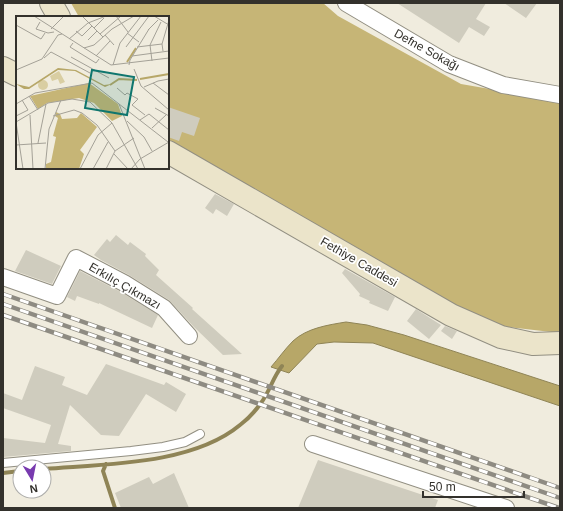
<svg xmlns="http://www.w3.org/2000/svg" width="563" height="511" font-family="Arial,sans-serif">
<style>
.forest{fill:#c6b576}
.water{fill:#b7a768;stroke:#8f8456}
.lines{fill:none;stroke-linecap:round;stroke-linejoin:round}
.stream{stroke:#8f8456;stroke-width:4}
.building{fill:#cfccbe}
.lane-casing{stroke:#928f82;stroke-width:10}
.street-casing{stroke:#928f82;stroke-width:18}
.secondary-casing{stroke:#928f82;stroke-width:24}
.lane{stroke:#fff;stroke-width:8}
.street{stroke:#fff;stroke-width:16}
.secondary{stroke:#ebe4ca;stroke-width:22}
.rail-casing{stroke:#8e8b82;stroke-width:4.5}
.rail{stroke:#fff;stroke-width:3;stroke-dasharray:9;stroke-linecap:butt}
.labels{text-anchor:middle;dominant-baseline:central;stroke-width:3.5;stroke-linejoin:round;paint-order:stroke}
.street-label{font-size:12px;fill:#33312c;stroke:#fff}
.inset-river{fill:none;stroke:#b7a768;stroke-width:2}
.inset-road{fill:none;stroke:#a4a197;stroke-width:1}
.view{fill:#0f766e;fill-opacity:0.15;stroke:#0f766e;stroke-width:2}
.inset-edge{fill:none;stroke:#33312c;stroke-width:2}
</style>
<rect width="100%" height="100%" fill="#f0ecde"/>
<path class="forest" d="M 71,3 L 323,3 L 338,16 L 461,84 L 560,101 L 560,333 L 499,326 L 462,312 L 168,142 L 168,17 L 79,17 Z"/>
<path class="water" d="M 346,322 L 367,325 L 404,335 L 560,386 L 560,406 L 373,343 L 334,342 L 317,344 L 289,373 L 271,367 C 278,359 285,349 293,341 C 307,328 328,325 346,322 Z"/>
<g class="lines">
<path class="stream" d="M 106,464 L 103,471 L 115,508
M 44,469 C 104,464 192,465 240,425 C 248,419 256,410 261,403 C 270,391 273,377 282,366
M 3,473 L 20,471"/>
</g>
<path class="building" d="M 397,3 L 486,3 L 476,19 L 490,27 L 484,36 L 469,27 L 459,43 Z
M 504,3 L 537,3 L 526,18 Z
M 168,107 L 200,118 L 194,136 L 182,132 L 179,141 L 168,137 Z
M 215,194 L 234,204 L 227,216 L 216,209 L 213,214 L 205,208 Z
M 116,235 L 128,245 L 130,242 L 146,254 L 145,256 L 159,270 L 156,275 L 193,308 L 192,309 L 242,354 L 223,355 L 194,327 L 169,300 L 129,275 L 101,260 L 94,255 L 107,239 L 110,242 Z
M 26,250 L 61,266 L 52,284 L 15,271 Z
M 345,269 L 395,297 L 388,311 L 369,303 L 370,301 L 359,296 L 360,294 L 342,273 Z
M 80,271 L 119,291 L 158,315 L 152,328 L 99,303 L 99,304 L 77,296 L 75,301 L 67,297 Z
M 416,309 L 441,325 L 429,339 L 407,321 Z
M 445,326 L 457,331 L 452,339 L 441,331 Z
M 106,364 L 164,385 L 166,382 L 186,394 L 176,412 L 146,394 L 119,436 L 101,435 L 70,405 L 58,444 L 71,446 L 71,451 L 3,457 L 3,438 L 45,443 L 51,425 L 3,408 L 3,393 L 22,400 L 35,366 L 65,377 L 62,385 L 87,395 Z
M 318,460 L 438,500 L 435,508 L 298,508 Z
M 174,473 L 189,508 L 121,508 L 115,493 L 149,477 L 153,484 Z"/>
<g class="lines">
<g class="lane-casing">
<path id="lane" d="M 3,463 L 131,451 L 163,447 L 185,442 L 200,434"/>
</g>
<g class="street-casing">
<path id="street" d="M 346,3 L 449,64 L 503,85 L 560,95
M 3,277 L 57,296 L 76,258 L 124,283 L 164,308 L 189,336
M 313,444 L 506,508"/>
</g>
<g class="secondary-casing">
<path id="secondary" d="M 51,3 L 59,17
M 3,68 L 17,75
M 168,152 L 451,315 L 501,337 L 533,344 L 560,343"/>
</g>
<use href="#lane" class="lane"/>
<use href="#street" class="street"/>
<use href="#secondary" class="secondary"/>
<g class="rail-casing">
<path id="rail" d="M 3,294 L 560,488
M 3,304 L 560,498
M 3,315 L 559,508"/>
</g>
<use href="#rail" class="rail"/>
</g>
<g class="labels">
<g class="street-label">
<text transform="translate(427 50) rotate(29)">Defne Sokağı</text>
<text transform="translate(359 262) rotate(30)">Fethiye Caddesi</text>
<text transform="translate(125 286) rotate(30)">Erkılıç Çıkmazı</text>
</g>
</g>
<g transform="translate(16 16)">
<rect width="153" height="153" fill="#f0ecde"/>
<path d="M 43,55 L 49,66 L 44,68 L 42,63 L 36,65 L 34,60 ZM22 69a5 5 0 1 1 10 0a5 5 0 1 1-10 0Z" fill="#d9cea2"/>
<path d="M 73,67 L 102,88 L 106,100 L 96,105 L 78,87 L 63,82 L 31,87 L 22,93 L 14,80 ZM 40,96 L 44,98 L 46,103 L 61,102 L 65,97 L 81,111 L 64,134 L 68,138 L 63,153 L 30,153 L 30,148 L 35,146 L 40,121 L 37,120 L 42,102 L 39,100 Z" fill="#c6b576"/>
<path d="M 42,52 L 60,54 L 88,69 L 96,68 L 89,71 L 59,55 L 42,54 L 13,73 L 8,73 L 0,68 L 13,71 Z" fill="#b7a768"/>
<path class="inset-river" d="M 111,46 L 120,32M 124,63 L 153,58M 94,69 L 103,63 L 121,64"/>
<path class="inset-road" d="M 18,0 L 95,49 L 153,42M 66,0 L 87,21M 100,0 L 112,16M 138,0 L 153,9M 24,6 L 20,13 L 32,17 L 38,16M 0,9 L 25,23 L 29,17M 78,12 L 88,2M 35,13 L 48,0M 132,14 L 142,4M 60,15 L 66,20 L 76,10M 111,17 L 123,26M 84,18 L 105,0M 89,19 L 98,29M 53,23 L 72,7 L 90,0M 72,24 L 81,15M 57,27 L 54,31 L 80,47 L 83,43M 110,31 L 133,0M 121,31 L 146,28M 68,32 L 78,29 L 96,13 L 118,0M 147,35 L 146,28 L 153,4M 80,40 L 94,25M 116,40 L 153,35M 55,41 L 93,62M 28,42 L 35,36 L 74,57M 136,45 L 134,29 L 145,6M 97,49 L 104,27 L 125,0M 113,49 L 114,44 L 133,13M 118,53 L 125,70 L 153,94M 0,54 L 26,43 L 42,19 L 46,18M 137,67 L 153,79M 128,71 L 142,65 L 153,63M 101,72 L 109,79 L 111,77 L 122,83 L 116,89 L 129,99M 13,80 L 22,94M 0,88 L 19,77 L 76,67 L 152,126M 103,88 L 129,153M 139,92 L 153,100M 14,99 L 17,153M 0,100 L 12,94 L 6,84M 37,100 L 58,94 L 66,97 L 81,109 L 99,135M 124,104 L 133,98 L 153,114M 111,105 L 128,121 L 136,135M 0,106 L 32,87 L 56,83 L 74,86 L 96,107 L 122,153M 0,106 L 7,153M 136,112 L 150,99M 22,127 L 30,88M 0,129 L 30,127M 98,138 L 112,153M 29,153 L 33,113 L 45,84M 64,153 L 82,119 L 96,107M 77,153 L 92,126M 90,153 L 99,135 L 118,122M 115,153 L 124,143 L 153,126"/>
<path class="view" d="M 76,54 L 118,61 L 111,99 L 69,92 Z"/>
<rect width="153" height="153" class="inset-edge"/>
</g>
<rect width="563" height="511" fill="none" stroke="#33312c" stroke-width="8"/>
<g transform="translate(32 479) rotate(170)"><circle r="19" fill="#ffffff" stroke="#adadab"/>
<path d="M0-3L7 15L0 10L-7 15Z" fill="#783aaf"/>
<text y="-6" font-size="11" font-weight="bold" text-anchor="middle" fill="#33312c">N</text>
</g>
<path d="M423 491v6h101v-6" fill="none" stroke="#33312c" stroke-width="2"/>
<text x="429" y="491" font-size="12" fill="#33312c" stroke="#ffffff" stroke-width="3" paint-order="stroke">50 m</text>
</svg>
